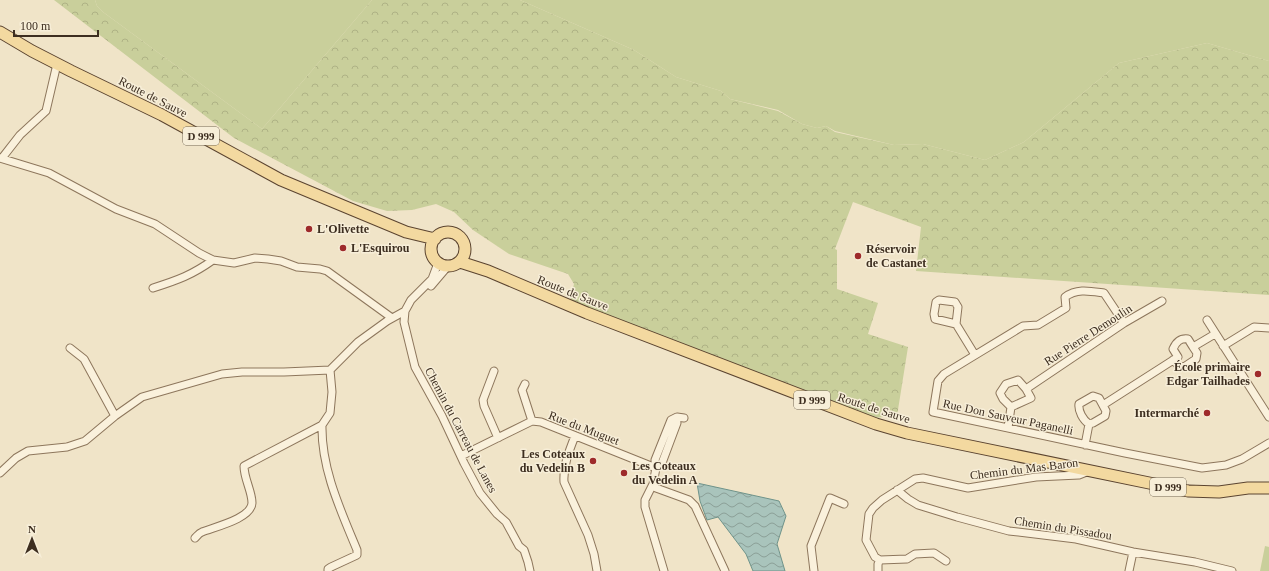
<svg xmlns="http://www.w3.org/2000/svg" width="1269" height="571" font-family="'Times New Roman',serif">
<style>
.grass{fill:#c9cf9b}
.forest{fill:url(#forest-crowns)}
.water{fill:url(#water-waves);stroke:#6f938a}
.lines{fill:none;stroke-linecap:round;stroke-linejoin:round}
.street-casing{stroke:#8d765c;stroke-width:9}
.primary-casing{stroke:#5b4430;stroke-width:13}
.street{stroke:#faf1dc;stroke-width:7}
.primary{stroke:#f3d9a0;stroke-width:11}
.poi-dot{fill:#9e2a2b;stroke:#f7eed8;stroke-width:1.5}
.labels{text-anchor:middle;dominant-baseline:central;stroke-width:3;stroke-linejoin:round;paint-order:stroke}
.shield{fill:#f7eed8;stroke:#756857;stroke-width:1}
.shield-label{font-size:11px;font-weight:bold;fill:#3d2e20}
.street-label{font-size:12px;fill:#3d2e20;stroke:#f7eed8}
.poi-label{font-size:12px;font-weight:bold;fill:#3d2e20;stroke:#f7eed8;text-anchor:start}
</style>
<defs>
<pattern id="forest-crowns" width="20" height="18" patternUnits="userSpaceOnUse"><rect width="20" height="18" fill="#c9cf9b"/><path d="M2 6a3 3 0 1 1 6 0M12 15a3 3 0 1 1 6 0" fill="none" stroke="#aeb285"/></pattern>
<pattern id="water-waves" width="16" height="10" patternUnits="userSpaceOnUse"><rect width="16" height="10" fill="#a9c4bc"/><path d="M0 5q4-4 8 0t8 0" fill="none" stroke="#8ba098"/></pattern>
</defs>
<rect width="100%" height="100%" fill="#f0e4c8"/>
<path class="grass" d="M 95,0 L 372,0 L 262,129 L 103,12 L 97,6 Z
M 520,0 L 1269,0 L 1269,61 L 1207,43 L 1119,63 L 1024,142 L 985,160 L 923,144 L 894,145 L 835,131 L 826,126 L 817,128 L 802,124 L 778,110 L 730,99 L 721,91 L 676,77 L 634,50 Z
M 1265,546 L 1269,547 L 1269,571 L 1260,571 Z"/>
<path class="forest" d="M 54,0 L 95,0 L 97,6 L 103,12 L 262,129 L 372,0 L 520,0 L 634,50 L 676,77 L 721,91 L 730,99 L 778,111 L 802,124 L 817,128 L 826,126 L 835,132 L 894,145 L 923,144 L 985,160 L 1024,142 L 1119,63 L 1207,43 L 1269,61 L 1269,295 L 916,271 L 921,227 L 853,202 L 835,249 L 837,250 L 837,289 L 878,303 L 868,334 L 908,347 L 897,416 L 871,418 L 570,301 L 574,284 L 568,274 L 509,254 L 473,230 L 454,212 L 436,204 L 412,210 L 387,211 L 353,201 L 234,138 Z"/>
<path class="water" d="M 697,483 L 779,501 L 786,516 L 777,544 L 785,571 L 753,571 L 746,554 L 718,517 L 707,520 L 700,501 Z"/>
<g class="lines">
<g class="street-casing">
<path id="street" d="M 0,158 L 49,173 L 116,209 L 155,224 L 199,253 L 213,260 L 234,263 L 255,258 L 268,259 L 281,261 L 297,267 L 320,269 L 327,271 L 392,318
M 2,158 L 20,135 L 46,111 L 57,64
M 431,286 L 448,266
M 153,288 C 178,280 192,275 213,260
M 405,311 L 404,322 L 415,367 L 442,416 L 464,463 L 480,493 L 497,514 L 506,522 L 519,546 L 524,550 L 528,562 L 530,571
M 1207,320 L 1269,417
M 1124,323 L 1104,293 C 1090,291 1077,288 1065,297 L 1066,308 L 1038,325 L 1023,326 L 944,374 L 938,381 L 933,412 L 1125,453 L 1202,468 L 1226,465 L 1242,459 L 1269,443
M 956,324 L 935,319 L 934,314 L 936,302 L 939,300 L 955,302 L 958,307 L 956,324 L 975,355
M 1223,346 L 1254,327 L 1269,328
M 70,348 L 84,359 L 115,416
M 1173,360 L 1179,366 L 1184,367 L 1196,359 L 1197,353 L 1193,347
M 494,371 L 483,400 L 484,406 L 498,438
M 525,384 L 522,390 L 532,421
M 1093,396 L 1099,398 L 1106,411 L 1105,416 L 1093,423 L 1089,424 C 1083,420 1078,411 1079,404 Z
M 1103,405 L 1178,357 L 1173,349 C 1176,342 1180,338 1188,339 L 1193,347 L 1215,334
M 1011,407 L 1031,398 L 1026,389 L 1124,323 L 1162,301
M 684,418 L 677,417 L 671,420 L 655,460 L 656,468 L 653,484 L 656,488 L 689,500 L 695,506 L 725,571
M 322,425 C 321,469 341,511 357,550 L 357,555 L 331,567 L 328,569 L 328,571
M 1008,428 L 1011,407 L 1003,399 L 1000,393 L 1006,384 L 1018,380 L 1026,389
M 575,436 C 569,451 563,466 564,482 L 588,535 L 594,554 L 597,571
M 1085,445 L 1089,424
M 461,456 L 532,421 L 541,422 L 656,468
M 656,468 L 662,463 L 677,423 L 676,419
M 0,473 L 16,458 L 28,451 L 67,447 L 85,441 L 115,416 L 142,397 L 222,374 L 242,372 L 284,372 L 330,370 L 358,342 L 387,321 L 405,311 L 411,300 L 432,279 L 438,263
M 653,484 L 645,500 L 645,507 L 664,571
M 897,490 L 908,499 L 918,505 L 957,517 L 1009,531 L 1076,539 L 1133,552 L 1195,562 L 1232,571
M 195,538 C 197,536 199,533 202,532 C 214,527 251,519 252,503 C 252,491 244,479 244,466 L 322,425 L 330,413 L 332,392 L 330,370
M 880,560 L 907,559 L 915,554 L 934,553 L 946,561
M 814,571 L 811,546 L 830,498 L 844,504
M 878,571 L 878,564 L 880,560 L 875,557 L 866,540 L 869,514 L 873,508 L 882,500 L 915,479 L 923,478 L 968,488 L 1036,477 L 1079,475 L 1089,471
M 1129,571 L 1133,552"/>
</g>
<g class="primary-casing">
<path id="primary" d="M 0,32 L 32,51 L 71,71 L 162,115 L 281,180 L 406,232 L 435,239
M431 249a17 17 0 1 1 34 0a17 17 0 1 1-34 0Z
M 460,262 L 488,271 L 587,313 L 876,424 L 907,433 L 1188,491 L 1219,492 L 1248,488 L 1269,488"/>
</g>
<use href="#street" class="street"/>
<use href="#primary" class="primary"/>
</g>
<g class="poi-dot">
<circle cx="309" cy="229" r="4"/>
<circle cx="343" cy="248" r="4"/>
<circle cx="858" cy="256" r="4"/>
<circle cx="1258" cy="374" r="4"/>
<circle cx="1207" cy="413" r="4"/>
<circle cx="593" cy="461" r="4"/>
<circle cx="624" cy="473" r="4"/>
</g>
<g class="labels">
<g class="shield">
<rect x="183" y="127" width="36" height="18" rx="3"/>
<rect x="794" y="391" width="36" height="18" rx="3"/>
<rect x="1150" y="478" width="36" height="18" rx="3"/>
</g>
<g class="shield-label">
<text x="201" y="136">D 999</text>
<text x="812" y="400">D 999</text>
<text x="1168" y="487">D 999</text>
</g>
<g class="street-label">
<text transform="translate(153 97) rotate(27)">Route de Sauve</text>
<text transform="translate(573 293) rotate(22)">Route de Sauve</text>
<text transform="translate(1088 335) rotate(-33)">Rue Pierre Demoulin</text>
<text transform="translate(874 408) rotate(18)">Route de Sauve</text>
<text transform="translate(1008 417) rotate(12)">Rue Don Sauveur Paganelli</text>
<text transform="translate(584 428) rotate(21)">Rue du Muguet</text>
<text transform="translate(461 430) rotate(62)">Chemin du Carreau de Lanes</text>
<text transform="translate(1024 469) rotate(-7)">Chemin du Mas Baron</text>
<text transform="translate(1063 528) rotate(9)">Chemin du Pissadou</text>
</g>
<g class="poi-label">
<text x="317" y="229">L'Olivette</text>
<text x="351" y="248">L'Esquirou</text>
<text x="866" y="249">Réservoir<tspan x="866" dy="14">de Castanet</tspan></text>
<text x="1250" y="367" text-anchor="end">École primaire<tspan x="1250" dy="14">Edgar Tailhades</tspan></text>
<text x="1199" y="413" text-anchor="end">Intermarché</text>
<text x="585" y="454" text-anchor="end">Les Coteaux<tspan x="585" dy="14">du Vedelin B</tspan></text>
<text x="632" y="466">Les Coteaux<tspan x="632" dy="14">du Vedelin A</tspan></text>
</g>
</g>
<g transform="translate(32 539)" stroke="#f7eed8" stroke-width="3" paint-order="stroke">
<path d="M0-3L7 15L0 10L-7 15Z" fill="#3d2e20"/>
<text y="-6" font-size="11" font-weight="bold" text-anchor="middle" fill="#3d2e20">N</text>
</g>
<path d="M14 30v6h84v-6" fill="none" stroke="#3d2e20" stroke-width="2"/>
<text x="20" y="30" font-size="12" fill="#3d2e20" stroke="#f7eed8" stroke-width="3" paint-order="stroke">100 m</text>
</svg>
